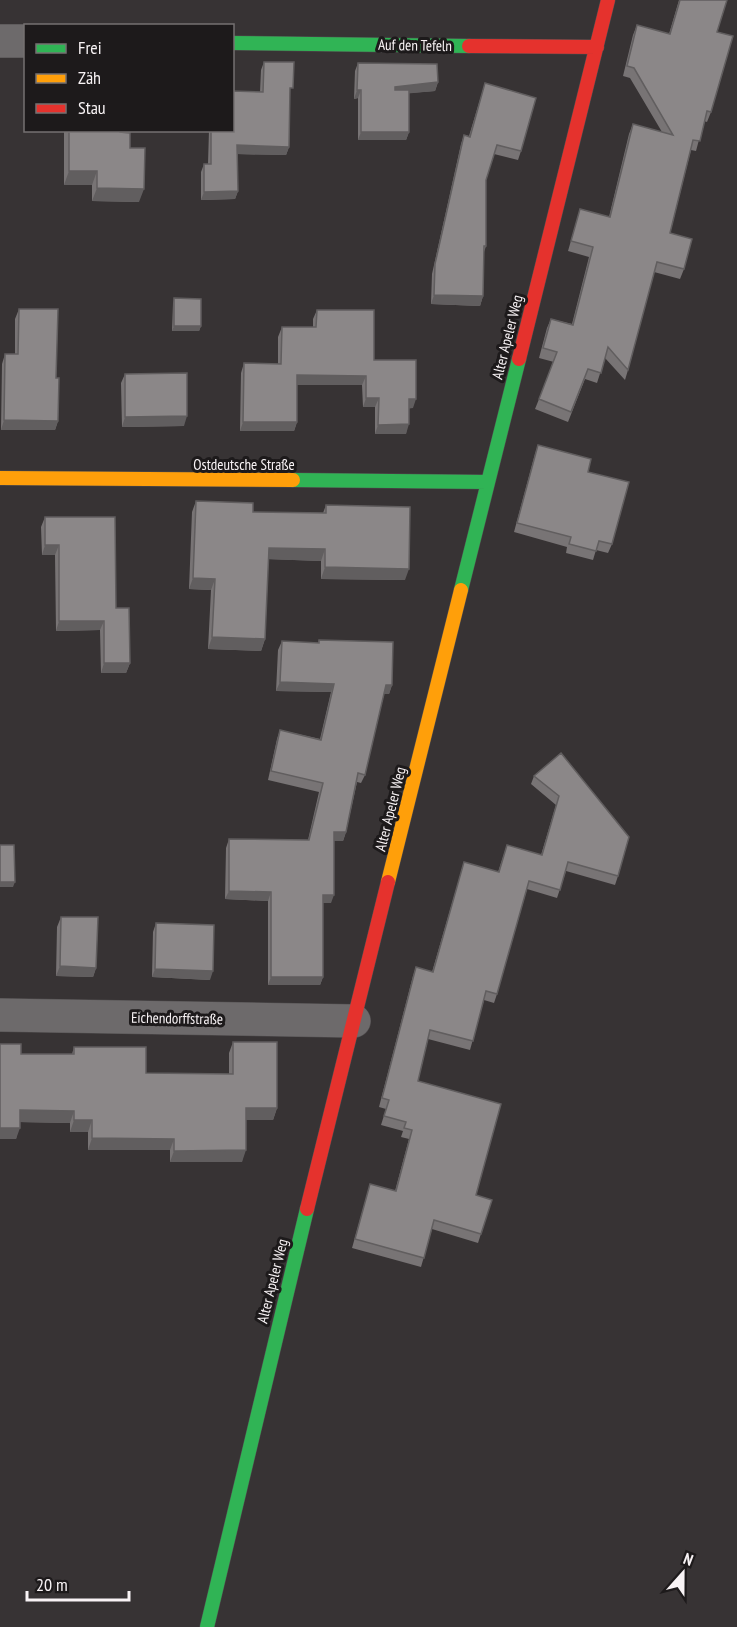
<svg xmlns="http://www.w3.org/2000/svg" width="737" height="1627" font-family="'PT Sans Narrow',sans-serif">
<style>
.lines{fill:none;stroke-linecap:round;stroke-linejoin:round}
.street-casing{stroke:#524f50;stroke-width:34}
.fast-casing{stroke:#524f50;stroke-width:15}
.slow-casing{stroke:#524f50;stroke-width:15}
.jam-casing{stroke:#524f50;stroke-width:15}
.street{stroke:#6d6a6b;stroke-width:33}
.fast{stroke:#30b455;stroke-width:14}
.slow{stroke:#ff9f0a;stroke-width:14}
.jam{stroke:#e5322d;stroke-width:14}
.wall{fill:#787475}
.shaded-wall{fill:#615e5f}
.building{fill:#8b8788;stroke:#615e5f;stroke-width:1.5}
.labels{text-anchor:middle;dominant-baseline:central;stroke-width:6;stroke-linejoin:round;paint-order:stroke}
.street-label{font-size:15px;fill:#f8f3f5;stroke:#1d1a1b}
</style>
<rect width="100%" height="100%" fill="#373334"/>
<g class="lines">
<g class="street-casing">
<path id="street" d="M 0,41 L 26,41
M 0,1015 L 354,1021"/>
</g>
<g class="fast-casing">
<path id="fast" d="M 232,43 L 469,46
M 293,480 L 488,482
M 461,590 L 519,359
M 207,1627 L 307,1209"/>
</g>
<g class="slow-casing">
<path id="slow" d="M 0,478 L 293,480
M 388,882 L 461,590"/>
</g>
<g class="jam-casing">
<path id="jam" d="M 469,46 L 597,47
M 519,359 L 608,0
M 307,1209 L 388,882"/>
</g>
<use href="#street" class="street"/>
<use href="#fast" class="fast"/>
<use href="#slow" class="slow"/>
<use href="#jam" class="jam"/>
</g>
<path class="wall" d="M 679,0 L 727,0 L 717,32 L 711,112 L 707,122 L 704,121 L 696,151 L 691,150 L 670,233 L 684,269 L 680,279 L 654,272 L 628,370 L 625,380 L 605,358 L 597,383 L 585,379 L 568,422 L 535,409 L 554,362 L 539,358 L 547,328 L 551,319 L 572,324 L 589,257 L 568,251 L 580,209 L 609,217 L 629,134 L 633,124 L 662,132 L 630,78 L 623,76 L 633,35 L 637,25 L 669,34 Z
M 264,62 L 290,97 L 289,147 L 286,155 L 238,154 L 238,191 L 235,199 L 201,200 L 201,172 L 204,164 L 208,164 L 209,130 L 232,130 L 260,92 L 261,70 Z
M 358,63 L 438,82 L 435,91 L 409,93 L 409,132 L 406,140 L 358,140 L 358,98 L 354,99 L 355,71 Z
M 485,83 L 521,151 L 518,160 L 494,154 L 486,180 L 486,246 L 484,252 L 483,296 L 480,306 L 431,304 L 432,274 L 461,144 L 464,135 L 469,136 Z
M 64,130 L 120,130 L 120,132 L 130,148 L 139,202 L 92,201 L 92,185 L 64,185 Z
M 174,298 L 201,326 L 199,331 L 172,331 L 173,303 Z
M 19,309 L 56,378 L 58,421 L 55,430 L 1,430 L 2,364 L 5,354 L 15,354 L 15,319 Z
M 317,310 L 374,360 L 413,408 L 409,408 L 406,434 L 375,434 L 375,407 L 363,407 L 362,385 L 297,385 L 297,422 L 294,431 L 240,431 L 241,373 L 244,363 L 278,364 L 278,337 L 282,327 L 313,327 L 313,319 Z
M 125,374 L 184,426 L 122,427 L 121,383 Z
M 538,445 L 588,472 L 612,544 L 608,553 L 596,550 L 593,560 L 566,553 L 567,547 L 514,532 L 535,454 Z
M 196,501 L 253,512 L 323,513 L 326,505 L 405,580 L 321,579 L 321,561 L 268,559 L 265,639 L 261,651 L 208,649 L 211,590 L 189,589 L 192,512 Z
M 45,517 L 116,608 L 130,663 L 126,673 L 101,673 L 100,630 L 56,631 L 55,555 L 42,555 L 41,527 Z
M 319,640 L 392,685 L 389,694 L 384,694 L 365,775 L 361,783 L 357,782 L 346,832 L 343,841 L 334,841 L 331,903 L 323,903 L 323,977 L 320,985 L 268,985 L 268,901 L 225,899 L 226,848 L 229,839 L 308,840 L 319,792 L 268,780 L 277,739 L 280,730 L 320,739 L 331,692 L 276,691 L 278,650 L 282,641 L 318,643 Z
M 561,753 L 618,876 L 615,885 L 566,871 L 557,898 L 527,889 L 497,994 L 494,1003 L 484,1000 L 470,1050 L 428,1039 L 418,1081 L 476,1195 L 492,1200 L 478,1243 L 432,1229 L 421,1267 L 352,1248 L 370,1184 L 395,1191 L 409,1139 L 401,1137 L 403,1131 L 381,1125 L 386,1109 L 379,1107 L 413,976 L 416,967 L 432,972 L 464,862 L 498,872 L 507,845 L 541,855 L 556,805 L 531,784 L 534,776 Z
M 61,917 L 96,968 L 93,977 L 56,976 L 57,927 Z
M 156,923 L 210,980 L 152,977 L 153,932 Z
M 233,1042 L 277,1108 L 273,1120 L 246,1120 L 242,1162 L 170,1162 L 170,1150 L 88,1150 L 88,1132 L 70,1132 L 70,1123 L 20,1122 L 16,1139 L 0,1139 L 0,1044 L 21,1054 L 72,1054 L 74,1047 L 146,1073 L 229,1074 L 229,1053 Z"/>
<path class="shaded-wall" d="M 438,82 L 435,91 L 392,95 L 395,87 Z
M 357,90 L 361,90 L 358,98 L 354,99 Z
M 361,132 L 409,132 L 406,140 L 358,140 Z
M 237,145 L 289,147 L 286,155 L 234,154 Z
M 69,171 L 97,171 L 92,185 L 64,185 Z
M 97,188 L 144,189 L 139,202 L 92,201 Z
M 238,191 L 235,199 L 201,200 L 204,192 Z
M 434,295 L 483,296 L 480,306 L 431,304 Z
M 174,326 L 201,326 L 199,331 L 172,331 Z
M 297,375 L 366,376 L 362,385 L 294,385 Z
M 366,398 L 379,398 L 375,407 L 363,407 Z
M 409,399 L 416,399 L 413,408 L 406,409 Z
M 187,416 L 184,426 L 122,427 L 125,417 Z
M 4,420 L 58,421 L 55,430 L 1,430 Z
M 243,422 L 297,422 L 294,431 L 240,431 Z
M 409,424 L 406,434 L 375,434 L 378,425 Z
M 45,545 L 59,545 L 55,555 L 42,555 Z
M 269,548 L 325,549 L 321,561 L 264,559 Z
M 325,567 L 409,569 L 405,580 L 321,579 Z
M 193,578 L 215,579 L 211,590 L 189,589 Z
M 59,621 L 104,621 L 100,630 L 56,631 Z
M 212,637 L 265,639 L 261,651 L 208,649 Z
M 104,663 L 130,663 L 126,673 L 101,673 Z
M 280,682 L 334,684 L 331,692 L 276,691 Z
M 386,685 L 392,685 L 389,694 L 383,694 Z
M 334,832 L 346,832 L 343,841 L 330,841 Z
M 0,882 L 15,882 L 13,887 L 0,887 Z
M 229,891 L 271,892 L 268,901 L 225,899 Z
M 323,895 L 334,895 L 331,903 L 320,903 Z
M 60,966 L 96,968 L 93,977 L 56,976 Z
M 155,969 L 213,971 L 210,980 L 152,977 Z
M 271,977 L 323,977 L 320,985 L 268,985 Z
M 246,1108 L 277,1108 L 273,1120 L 242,1120 Z
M 20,1110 L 74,1111 L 70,1123 L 16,1122 Z
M 74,1120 L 92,1120 L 88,1132 L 70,1132 Z
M 0,1128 L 20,1128 L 16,1139 L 0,1139 Z
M 92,1138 L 174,1139 L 170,1150 L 88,1150 Z
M 246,1150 L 242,1162 L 170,1162 L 174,1151 Z"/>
<path class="building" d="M 680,0 L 727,0 L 717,32 L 733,36 L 711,112 L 707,111 L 700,141 L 693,140 L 670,233 L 692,239 L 684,269 L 657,262 L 628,370 L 608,347 L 601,373 L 588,369 L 571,412 L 539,399 L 557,352 L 543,348 L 551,319 L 573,325 L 593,247 L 571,241 L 580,209 L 610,217 L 633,124 L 673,135 L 634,68 L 627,66 L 637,25 L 670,34 Z
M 264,62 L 294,62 L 293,88 L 290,88 L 289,147 L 237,145 L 238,191 L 204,192 L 204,164 L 211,164 L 211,130 L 232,130 L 232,91 L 263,92 Z
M 358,63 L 437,64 L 438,82 L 395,87 L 395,90 L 409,90 L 409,132 L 361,132 L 361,90 L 357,90 Z
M 485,83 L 536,98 L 521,151 L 497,145 L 486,180 L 486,246 L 484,246 L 483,296 L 434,295 L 435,264 L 464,135 L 470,137 Z
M 69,130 L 120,130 L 120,132 L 130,133 L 130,148 L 145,148 L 144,189 L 97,188 L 97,171 L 69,171 Z
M 174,298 L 201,299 L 201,326 L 174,326 Z
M 19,309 L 58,309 L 56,378 L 59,378 L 58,421 L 4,420 L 5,354 L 18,354 Z
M 317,310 L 374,310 L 374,360 L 416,360 L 416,399 L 409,399 L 409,424 L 378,425 L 379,398 L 366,398 L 366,376 L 297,375 L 297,422 L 243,422 L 244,363 L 281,364 L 282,327 L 316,327 Z
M 187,373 L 187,416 L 125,417 L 125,374 Z
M 538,445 L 591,459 L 588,472 L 629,482 L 612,544 L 599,541 L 596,551 L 569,544 L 571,537 L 517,523 Z
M 196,501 L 253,503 L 253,512 L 326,513 L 326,505 L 410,507 L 409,569 L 325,567 L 325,549 L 269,548 L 265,639 L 212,637 L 215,579 L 193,578 Z
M 45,517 L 115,517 L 116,608 L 129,608 L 130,663 L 104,663 L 104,621 L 59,621 L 59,545 L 45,545 Z
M 319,640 L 393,642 L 392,685 L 386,685 L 365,775 L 358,773 L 346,832 L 334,832 L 334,895 L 323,895 L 323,977 L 271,977 L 271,892 L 229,891 L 229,839 L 309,840 L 323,783 L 271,771 L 280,730 L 321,740 L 334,684 L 280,682 L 282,641 L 319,643 Z
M 561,753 L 629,837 L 618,876 L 568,862 L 560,890 L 529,881 L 497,994 L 486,991 L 473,1041 L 430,1030 L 418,1081 L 501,1104 L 476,1195 L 492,1200 L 481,1234 L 434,1220 L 424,1258 L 355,1239 L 370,1184 L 396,1191 L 412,1130 L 404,1128 L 406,1122 L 384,1116 L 389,1100 L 382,1098 L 416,967 L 433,972 L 464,862 L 499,872 L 507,845 L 542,855 L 559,796 L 534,776 Z
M 0,845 L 14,845 L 15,882 L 0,882 Z
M 61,917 L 98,917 L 96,968 L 60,966 Z
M 156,923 L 214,925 L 213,971 L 155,969 Z
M 233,1042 L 277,1042 L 277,1108 L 246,1108 L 246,1150 L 174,1151 L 174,1139 L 92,1138 L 92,1120 L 74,1120 L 74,1111 L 20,1110 L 20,1128 L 0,1128 L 0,1044 L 21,1044 L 21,1054 L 74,1054 L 74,1047 L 146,1047 L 146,1073 L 233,1074 Z"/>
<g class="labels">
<g class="street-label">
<text transform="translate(415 45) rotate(1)">Auf den Tefeln</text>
<text transform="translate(507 337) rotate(-76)">Alter Apeler Weg</text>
<text x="244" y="464">Ostdeutsche Straße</text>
<text transform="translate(390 809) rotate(-76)">Alter Apeler Weg</text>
<text transform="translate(177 1018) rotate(1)">Eichendorffstraße</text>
<text transform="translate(272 1281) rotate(-76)">Alter Apeler Weg</text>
</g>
</g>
<rect x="24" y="24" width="210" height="108" fill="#1d1a1b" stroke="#757172" stroke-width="1.5"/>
<rect x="36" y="44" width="30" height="9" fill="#30b455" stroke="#757172" stroke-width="1.5"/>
<text x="78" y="54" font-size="18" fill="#f8f3f5">Frei</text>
<rect x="36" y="74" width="30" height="9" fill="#ff9f0a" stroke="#757172" stroke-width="1.5"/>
<text x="78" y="84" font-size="18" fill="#f8f3f5">Zäh</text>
<rect x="36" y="104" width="30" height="9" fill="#e5322d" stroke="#757172" stroke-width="1.5"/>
<text x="78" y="114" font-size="18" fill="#f8f3f5">Stau</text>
<g transform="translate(683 1573) rotate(21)" stroke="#1d1a1b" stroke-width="4.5" paint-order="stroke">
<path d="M0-4.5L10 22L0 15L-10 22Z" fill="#f8f3f5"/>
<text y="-9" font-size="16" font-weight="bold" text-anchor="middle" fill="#f8f3f5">N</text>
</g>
<path d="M27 1591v9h102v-9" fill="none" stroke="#f8f3f5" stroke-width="3"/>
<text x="36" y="1591" font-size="18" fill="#f8f3f5" stroke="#1d1a1b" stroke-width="4.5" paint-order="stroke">20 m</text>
</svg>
